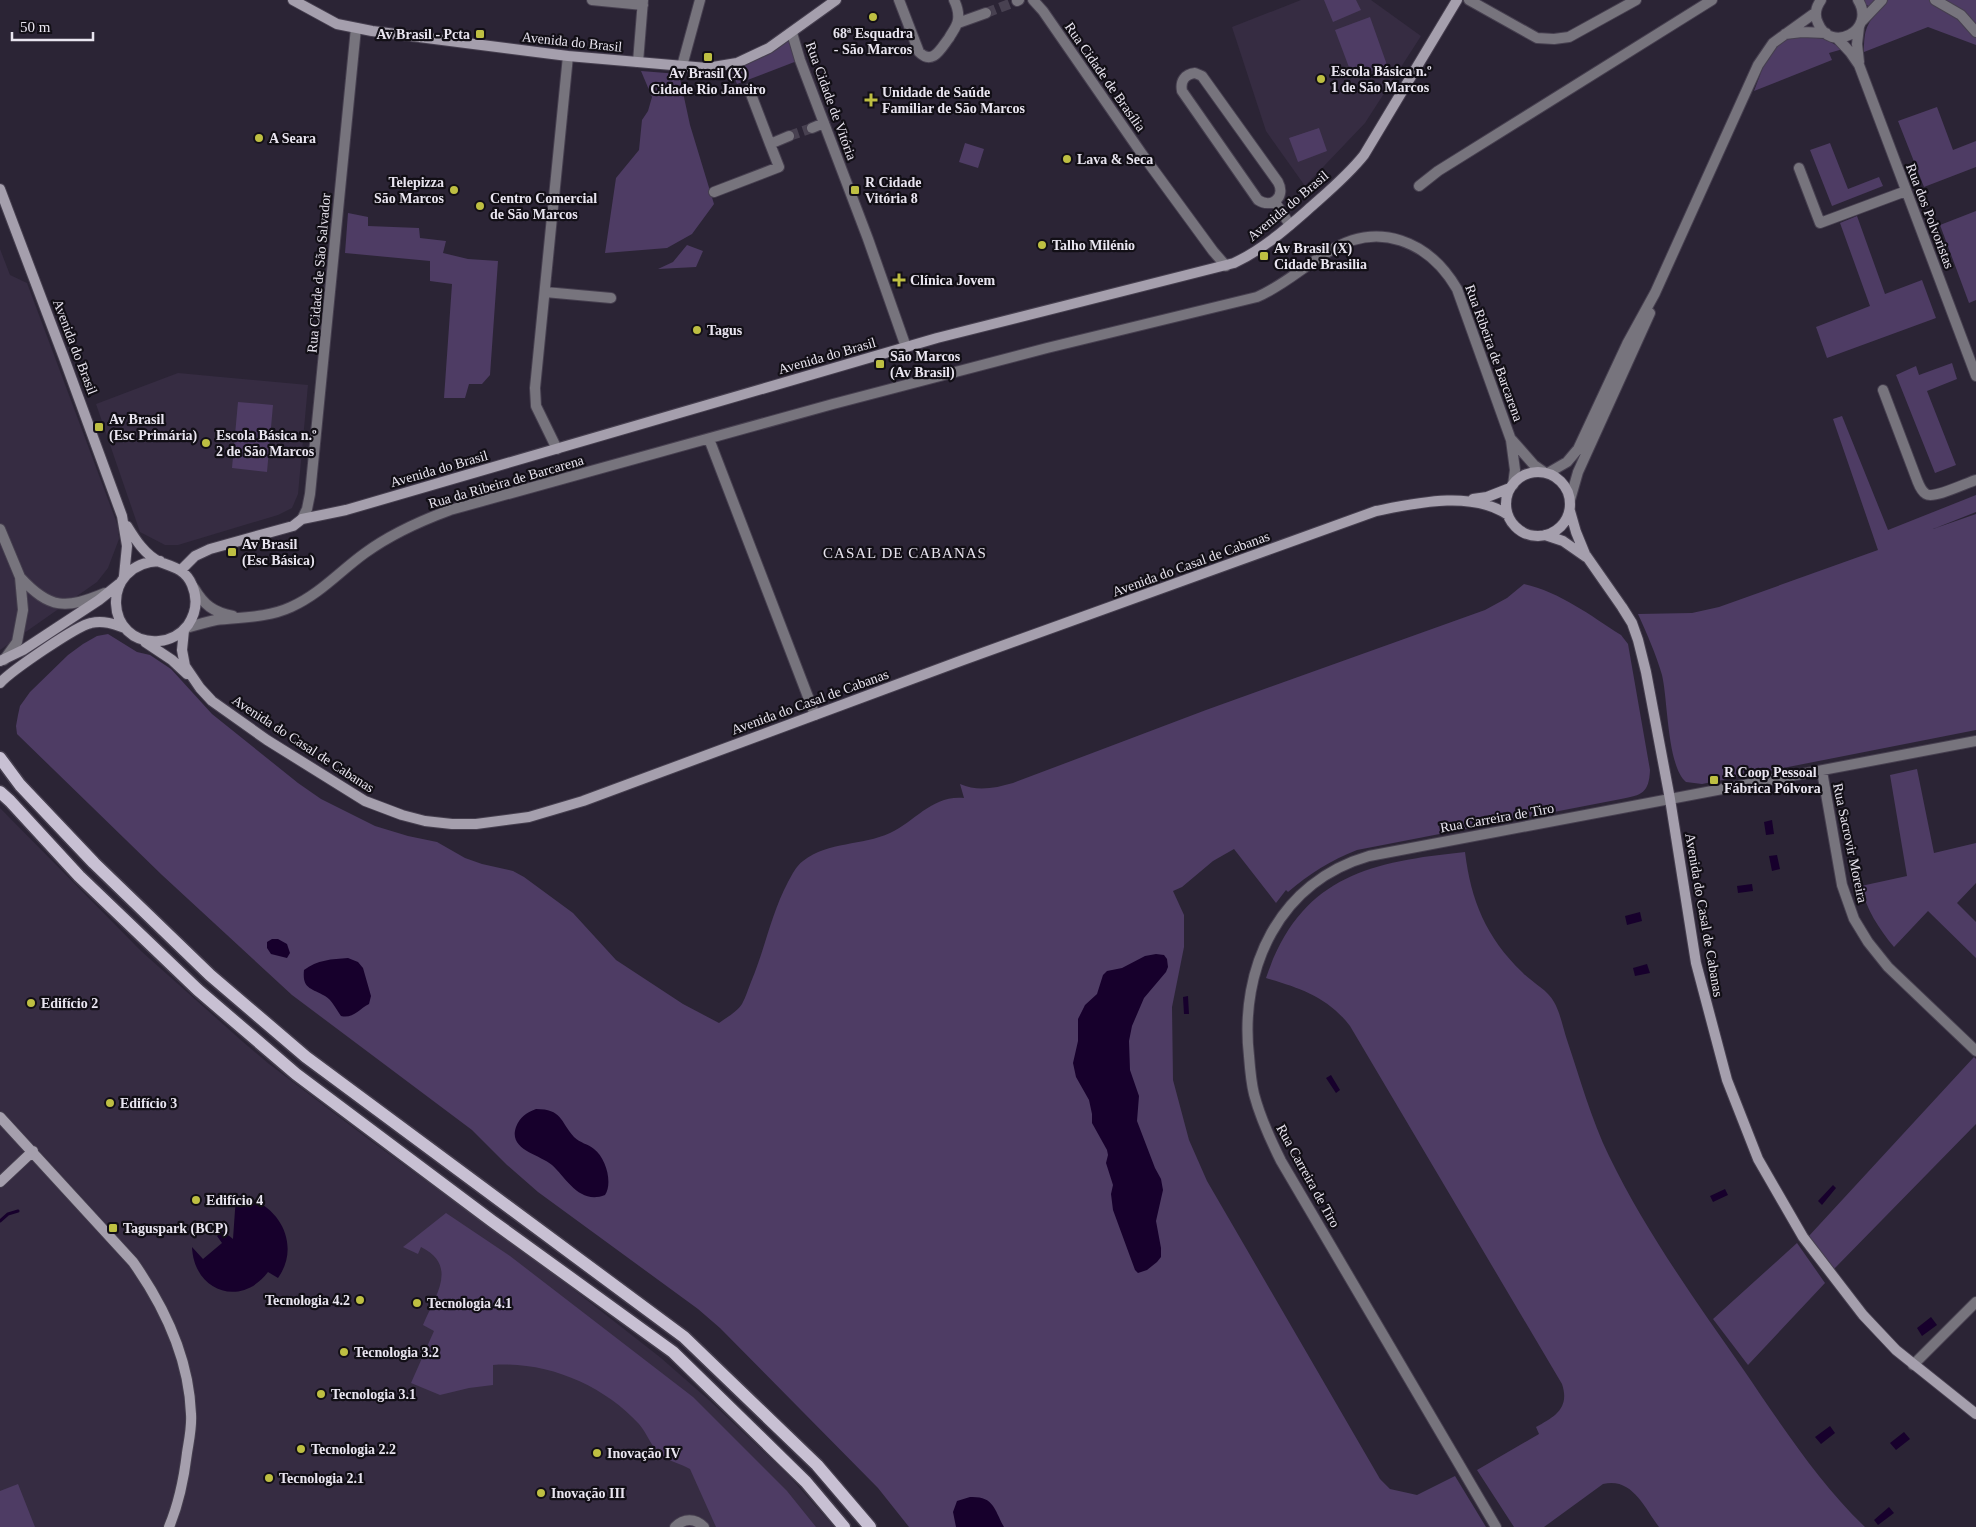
<svg xmlns="http://www.w3.org/2000/svg" width="1976" height="1527" font-family="Georgia,serif">
<style>
.built{fill:#362c42}
.green{fill:#4e3c64}
.water{fill:#17002c}
.lines{fill:none;stroke-linecap:round;stroke-linejoin:round}
.stream{stroke:#17002c;stroke-width:3}
.street-tunnel{stroke:#484151;stroke-width:10;stroke-dasharray:10 5;stroke-linecap:butt}
.street-casing{stroke:#463f4f;stroke-width:12}
.secondary-casing{stroke:#463f4f;stroke-width:12}
.primary-casing{stroke:#463f4f;stroke-width:15}
.street{stroke:#77747d;stroke-width:10}
.secondary{stroke:#a59fad;stroke-width:10}
.primary{stroke:#c8c0d3;stroke-width:12}
.poi-dot{fill:#bebf42;stroke:#120f16;stroke-width:2}
.labels{text-anchor:middle;dominant-baseline:central;stroke-width:4.5;stroke-linejoin:round;paint-order:stroke}
.poi-label{font-size:14px;font-weight:bold;fill:#e9e5f0;stroke:#120f16;text-anchor:start}
.street-label{font-size:14px;fill:#e9e5f0;stroke:#120f16}
.neighbourhood-label{font-size:15px;letter-spacing:1px;fill:#e9e5f0;stroke:#120f16}
</style>
<rect width="100%" height="100%" fill="#2b2435"/>
<path class="built" d="M 1301,0 L 1371,0 L 1421,36 L 1365,123 L 1305,186 L 1266,131 L 1232,27 Z
M 0,249 L 10,275 L 27,283 L 118,526 L 119,539 L 108,568 L 97,582 L 0,650 Z
M 178,373 L 308,385 L 298,494 L 292,508 L 278,515 L 178,545 L 165,545 L 140,532 L 96,404 Z
M 0,808 L 141,951 L 243,1042 L 269,1064 L 367,1138 L 560,1279 L 661,1358 L 710,1401 L 789,1476 L 834,1527 L 0,1527 Z"/>
<path class="green" d="M 1324,0 L 1356,0 L 1361,10 L 1333,22 Z
M 1852,0 L 1976,0 L 1976,45 L 1928,27 L 1864,52 C 1864,33 1865,24 1880,10 Z
M 1370,17 L 1387,65 L 1353,78 L 1335,30 Z
M 788,35 L 797,61 L 737,84 L 730,68 Z
M 1799,36 L 1825,39 L 1843,49 L 1829,53 L 1832,60 L 1754,91 L 1766,59 L 1782,40 Z
M 641,71 L 679,74 L 690,125 L 714,204 L 692,234 L 667,248 L 605,253 L 616,178 L 639,150 L 642,120 L 648,111 L 652,97 Z
M 1937,107 L 1953,150 L 1976,141 L 1976,167 L 1924,187 L 1898,121 Z
M 1319,128 L 1327,151 L 1298,162 L 1289,138 Z
M 965,143 L 984,149 L 978,168 L 959,162 Z
M 1830,143 L 1848,189 L 1879,177 L 1883,186 L 1832,206 L 1810,150 Z
M 1976,211 L 1976,300 L 1969,303 L 1940,225 Z
M 348,213 L 368,217 L 368,226 L 419,228 L 420,238 L 446,241 L 443,253 L 468,259 L 498,261 L 490,375 L 482,384 L 469,384 L 465,398 L 444,398 L 452,284 L 430,281 L 430,261 L 345,253 Z
M 1857,216 L 1885,294 L 1922,280 L 1936,318 L 1827,358 L 1816,327 L 1870,306 L 1840,223 Z
M 687,245 L 703,251 L 696,267 L 658,269 L 673,262 Z
M 1952,363 L 1957,379 L 1927,391 L 1956,465 L 1935,473 L 1896,375 L 1916,366 L 1919,375 Z
M 238,402 L 273,405 L 267,472 L 232,468 Z
M 1842,416 L 1888,530 L 1976,495 L 1976,512 L 1933,529 L 1976,514 L 1976,730 L 1702,784 L 1686,782 C 1667,766 1668,700 1662,675 C 1656,654 1647,634 1638,614 L 1692,613 L 1719,607 L 1878,550 L 1833,419 Z
M 1524,584 C 1560,592 1591,616 1621,635 L 1628,644 L 1650,770 C 1649,793 1642,795 1621,799 L 1357,850 C 1331,860 1309,874 1288,892 L 1286,890 L 1276,903 L 1234,849 L 1213,861 L 1182,887 L 1173,891 L 1184,915 L 1184,947 L 1172,1007 L 1173,1080 L 1189,1140 L 1207,1181 L 1380,1479 L 1390,1489 L 1417,1495 L 1455,1476 L 1486,1527 L 909,1527 L 878,1488 L 720,1328 L 698,1309 L 538,1192 L 507,1165 L 472,1130 L 292,995 L 162,875 L 17,734 L 16,726 L 18,715 L 20,706 L 30,692 L 68,655 L 83,644 L 97,636 L 108,634 L 137,652 L 150,655 L 171,669 L 212,714 L 298,783 L 321,799 L 375,826 L 408,836 L 437,842 L 465,858 L 482,864 L 513,871 L 524,877 L 573,913 L 616,960 L 683,1004 L 719,1023 C 727,1017 737,1012 742,1004 C 746,997 748,989 751,982 C 765,949 771,914 788,882 C 792,875 796,866 803,861 C 829,841 862,846 890,833 C 916,821 932,795 964,798 L 960,784 C 978,792 995,788 1013,783 L 1206,710 L 1485,610 L 1507,598 Z
M 1917,769 L 1934,853 L 1976,843 L 1976,883 L 1957,903 L 1976,922 L 1976,958 L 1928,911 L 1894,947 C 1879,929 1866,909 1861,886 L 1907,876 L 1890,775 Z
M 1465,852 C 1471,901 1486,937 1522,972 C 1531,982 1548,990 1554,1002 C 1560,1012 1563,1028 1567,1040 C 1580,1078 1591,1119 1609,1156 C 1646,1232 1695,1300 1743,1369 C 1780,1423 1818,1482 1865,1527 L 1659,1527 C 1644,1507 1632,1477 1603,1484 L 1544,1527 L 1514,1527 L 1477,1470 L 1539,1434 L 1536,1427 C 1555,1417 1570,1408 1562,1384 L 1350,1026 C 1328,997 1300,988 1266,978 C 1300,877 1368,862 1465,852 Z
M 1974,1057 L 1976,1059 L 1976,1124 L 1834,1269 L 1808,1237 Z
M 446,1213 L 510,1256 L 693,1397 L 787,1491 L 816,1527 L 716,1527 L 690,1469 C 681,1464 669,1461 662,1456 C 652,1449 647,1433 639,1424 C 603,1385 547,1361 493,1365 L 493,1385 L 469,1388 L 440,1395 L 411,1383 L 434,1331 L 423,1325 C 435,1296 459,1266 421,1247 L 418,1254 L 403,1247 Z
M 1797,1243 L 1825,1283 L 1748,1365 L 1713,1319 Z
M 18,1484 L 35,1527 L 0,1527 L 0,1491 Z"/>
<path class="water" d="M 1772,820 L 1774,834 L 1766,835 L 1764,822 Z
M 1777,855 L 1780,869 L 1772,871 L 1769,856 Z
M 1752,884 L 1753,891 L 1738,893 L 1737,886 Z
M 1640,912 L 1642,921 L 1627,925 L 1625,916 Z
M 272,939 L 278,939 L 287,944 L 290,953 L 287,958 L 271,954 L 267,948 L 267,942 Z
M 1156,954 L 1164,955 L 1167,959 L 1168,967 L 1166,972 L 1144,998 L 1132,1026 L 1129,1041 L 1130,1070 L 1139,1096 L 1137,1121 L 1155,1168 L 1161,1179 L 1163,1190 L 1156,1221 L 1161,1248 L 1161,1257 L 1157,1262 L 1147,1270 L 1138,1273 L 1135,1270 L 1113,1210 L 1111,1194 L 1113,1185 L 1106,1163 L 1108,1155 L 1107,1150 L 1092,1123 L 1092,1114 L 1089,1100 L 1076,1077 L 1073,1063 L 1078,1041 L 1078,1019 L 1085,1005 L 1097,994 L 1103,975 L 1107,971 L 1122,968 L 1145,956 Z
M 348,958 L 358,962 L 363,968 L 371,996 L 369,1004 C 359,1009 353,1019 341,1016 C 336,1009 332,1000 325,996 C 311,988 302,989 304,970 C 317,960 332,959 348,958 Z
M 1647,964 L 1650,973 L 1635,976 L 1633,968 Z
M 1188,996 L 1189,1014 L 1184,1014 L 1183,997 Z
M 1331,1075 L 1340,1090 L 1336,1093 L 1326,1078 Z
M 536,1109 C 562,1109 560,1121 574,1137 C 580,1143 588,1144 594,1149 C 606,1158 613,1183 605,1195 C 580,1205 567,1179 552,1165 C 539,1154 508,1150 516,1127 C 520,1117 526,1113 536,1109 Z
M 1833,1185 L 1836,1188 L 1822,1205 L 1818,1201 Z
M 1725,1189 L 1728,1195 L 1713,1202 L 1710,1196 Z
M 236,1196 C 276,1199 303,1243 278,1278 L 268,1272 C 241,1308 194,1292 192,1247 L 203,1259 L 222,1243 L 217,1236 L 223,1231 L 233,1239 Z
M 1931,1317 L 1937,1325 L 1922,1336 L 1917,1328 Z
M 1830,1426 L 1835,1433 L 1821,1444 L 1815,1437 Z
M 1904,1432 L 1910,1439 L 1896,1450 L 1890,1443 Z
M 970,1497 C 994,1496 994,1509 1004,1527 L 956,1527 L 953,1512 L 957,1501 Z
M 1889,1507 L 1894,1513 L 1878,1525 L 1874,1520 Z"/>
<g class="lines">
<path class="stream" d="M 0,1221 L 8,1214 L 18,1211"/>
<path class="street-tunnel" d="M 986,13 L 1017,1
M 789,136 L 812,128"/>
<g class="street-casing">
<path id="street" d="M 592,0 L 643,5
M 899,0 L 919,52 C 933,66 941,48 949,38 C 952,32 957,27 958,20 C 959,13 957,6 954,0
M 1033,0 L 1043,11 L 1142,154 L 1213,251 L 1226,266
M 1469,0 L 1537,38 L 1554,39 L 1569,37 L 1636,0
M 1821,0 C 1816,7 1814,15 1818,23 C 1830,54 1877,31 1858,0
M 1935,0 L 1961,15 L 1976,32
M 1017,1 L 1019,0
M 1862,21 L 1882,0
M 958,23 L 986,13
M 1859,27 L 1857,44 L 1859,62
M 792,33 L 800,60 L 868,239 L 906,347
M 1785,34 L 1802,32 L 1826,33
M 1837,38 L 1850,52 L 1859,65 L 1976,376
M 638,62 L 643,0
M 682,66 L 700,0
M 1195,73 L 1202,76 L 1278,182 C 1286,197 1272,209 1258,200 L 1182,91 C 1180,81 1185,74 1195,73 Z
M 749,89 L 770,144
M 812,128 L 824,123
M 1799,168 L 1820,223 L 1906,191
M 1419,186 L 1438,171 L 1712,0
M 714,192 L 779,167 L 770,144 L 789,136
M 1275,202 L 1290,225
M 545,292 L 611,298
M 1883,390 L 1917,480 C 1919,485 1921,491 1926,494 C 1934,499 1966,483 1976,480
M 709,439 L 815,715
M 1512,440 L 1534,465 L 1544,472
M 557,449 L 536,406 L 535,388 L 568,56
M 1548,473 L 1567,462 L 1578,449 L 1627,344 L 1655,293 L 1758,65 L 1773,43 L 1816,12
M 1570,500 L 1578,472 L 1650,313
M 302,519 L 307,509 L 310,494 L 356,28
M 0,529 L 20,577 L 23,610 L 17,642 L 4,660
M 20,577 C 50,610 66,609 105,593
M 194,588 C 204,605 213,612 233,616
M 186,628 C 196,625 206,622 216,620 C 241,617 267,618 291,607 C 320,594 340,571 365,553 C 391,534 420,521 450,510 L 833,404 L 1047,348 L 1257,297 C 1283,286 1303,267 1328,252 C 1378,220 1429,241 1457,289 L 1511,440 L 1515,470 L 1513,485
M 1822,771 L 1842,885 L 1854,919 L 1868,942 L 1888,967 L 1976,1051
M 1913,1365 L 1976,1302
M 675,1527 C 684,1518 695,1518 704,1527
M 1496,1527 L 1281,1161 C 1270,1139 1260,1117 1254,1094 C 1251,1082 1250,1069 1249,1056 C 1239,968 1279,882 1369,856 L 1976,741"/>
</g>
<g class="secondary-casing">
<path id="secondary" d="M 293,0 L 337,24 L 372,31 L 568,56 L 707,68 L 737,63 L 769,48 L 836,0
M 0,189 L 64,358 L 122,516 L 127,546 L 124,576
M1506 504a32 32 0 1 1 64 0a32 32 0 1 1-64 0Z
M 1473,499 L 1487,497 L 1510,488
M 1570,511 L 1576,532 L 1585,554 L 1622,607 L 1632,623 L 1638,640 L 1646,672 L 1670,799 L 1696,963 L 1727,1080 L 1758,1159 L 1803,1237 L 1863,1315 L 1896,1350 L 1976,1414
M 127,526 C 135,539 145,555 160,562 C 174,567 186,570 192,585 C 198,599 196,613 188,625 C 181,634 170,640 159,641 C 105,646 98,563 160,561
M 1545,535 L 1563,541 L 1586,557
M 181,570 L 195,556 L 210,549 L 293,526 L 302,519 L 346,510 L 937,338 L 1234,263 C 1264,249 1288,227 1312,206 C 1330,190 1349,174 1364,155 L 1457,0
M 184,630 L 182,650 L 185,666 L 200,688 L 212,701 L 267,740 L 365,801 L 402,815 L 425,821 L 452,824 L 476,824 L 529,817 L 583,801 L 963,660 L 1376,511 C 1416,503 1472,490 1508,515
M 145,642 L 172,660 L 187,674
M 0,661 L 23,650 L 99,600 L 119,584
M 0,683 C 11,671 76,626 91,623 C 103,620 114,624 125,628
M 0,1117 L 133,1262 C 164,1306 189,1359 191,1414 C 192,1427 189,1440 187,1453 C 184,1478 179,1503 169,1527
M 0,1182 L 33,1151"/>
</g>
<g class="primary-casing">
<path id="primary" d="M 0,758 L 20,785 L 94,863 L 210,975 L 306,1057 L 684,1337 L 817,1465 L 870,1527
M 0,792 L 10,801 L 79,876 L 198,990 L 296,1074 L 492,1221 L 673,1352 L 806,1482 L 844,1527"/>
</g>
<use href="#street" class="street"/>
<use href="#secondary" class="secondary"/>
<use href="#primary" class="primary"/>
</g>
<g class="poi-dot">
<circle cx="873" cy="17" r="5"/>
<rect x="475" y="29" width="10" height="10" rx="2.5"/>
<rect x="703" y="52" width="10" height="10" rx="2.5"/>
<circle cx="1321" cy="79" r="5"/>
<path d="M868.5 92.5h5v5h5v5h-5v5h-5v-5h-5v-5h5z"/>
<circle cx="259" cy="138" r="5"/>
<circle cx="1067" cy="159" r="5"/>
<circle cx="454" cy="190" r="5"/>
<rect x="850" y="185" width="10" height="10" rx="2.5"/>
<circle cx="480" cy="206" r="5"/>
<circle cx="1042" cy="245" r="5"/>
<rect x="1259" y="251" width="10" height="10" rx="2.5"/>
<path d="M896.5 272.5h5v5h5v5h-5v5h-5v-5h-5v-5h5z"/>
<circle cx="697" cy="330" r="5"/>
<rect x="875" y="359" width="10" height="10" rx="2.5"/>
<rect x="94" y="422" width="10" height="10" rx="2.5"/>
<circle cx="206" cy="443" r="5"/>
<rect x="227" y="547" width="10" height="10" rx="2.5"/>
<rect x="1709" y="775" width="10" height="10" rx="2.5"/>
<circle cx="31" cy="1003" r="5"/>
<circle cx="110" cy="1103" r="5"/>
<circle cx="196" cy="1200" r="5"/>
<rect x="108" y="1223" width="10" height="10" rx="2.5"/>
<circle cx="360" cy="1300" r="5"/>
<circle cx="417" cy="1303" r="5"/>
<circle cx="344" cy="1352" r="5"/>
<circle cx="321" cy="1394" r="5"/>
<circle cx="301" cy="1449" r="5"/>
<circle cx="597" cy="1453" r="5"/>
<circle cx="269" cy="1478" r="5"/>
<circle cx="541" cy="1493" r="5"/>
</g>
<g class="labels">
<g class="poi-label">
<text x="873" y="33" text-anchor="middle">68ª Esquadra<tspan x="873" dy="16">- São Marcos</tspan></text>
<text x="470" y="34" text-anchor="end">Av Brasil - Pcta</text>
<text x="1331" y="71">Escola Básica n.º<tspan x="1331" dy="16">1 de São Marcos</tspan></text>
<text x="708" y="73" text-anchor="middle">Av Brasil (X)<tspan x="708" dy="16">Cidade Rio Janeiro</tspan></text>
<text x="882" y="92">Unidade de Saúde<tspan x="882" dy="16">Familiar de São Marcos</tspan></text>
<text x="269" y="138">A Seara</text>
<text x="1077" y="159">Lava &amp; Seca</text>
<text x="444" y="182" text-anchor="end">Telepizza<tspan x="444" dy="16">São Marcos</tspan></text>
<text x="865" y="182">R Cidade<tspan x="865" dy="16">Vitória 8</tspan></text>
<text x="490" y="198">Centro Comercial<tspan x="490" dy="16">de São Marcos</tspan></text>
<text x="1052" y="245">Talho Milénio</text>
<text x="1274" y="248">Av Brasil (X)<tspan x="1274" dy="16">Cidade Brasilia</tspan></text>
<text x="910" y="280">Clínica Jovem</text>
<text x="707" y="330">Tagus</text>
<text x="890" y="356">São Marcos<tspan x="890" dy="16">(Av Brasil)</tspan></text>
<text x="109" y="419">Av Brasil<tspan x="109" dy="16">(Esc Primária)</tspan></text>
<text x="216" y="435">Escola Básica n.º<tspan x="216" dy="16">2 de São Marcos</tspan></text>
<text x="242" y="544">Av Brasil<tspan x="242" dy="16">(Esc Básica)</tspan></text>
<text x="1724" y="772">R Coop Pessoal<tspan x="1724" dy="16">Fábrica Pólvora</tspan></text>
<text x="41" y="1003">Edifício 2</text>
<text x="120" y="1103">Edifício 3</text>
<text x="206" y="1200">Edifício 4</text>
<text x="123" y="1228">Taguspark (BCP)</text>
<text x="350" y="1300" text-anchor="end">Tecnologia 4.2</text>
<text x="427" y="1303">Tecnologia 4.1</text>
<text x="354" y="1352">Tecnologia 3.2</text>
<text x="331" y="1394">Tecnologia 3.1</text>
<text x="311" y="1449">Tecnologia 2.2</text>
<text x="607" y="1453">Inovação IV</text>
<text x="279" y="1478">Tecnologia 2.1</text>
<text x="551" y="1493">Inovação III</text>
</g>
<g class="street-label">
<text transform="translate(572 42) rotate(6)">Avenida do Brasil</text>
<text transform="translate(1105 77) rotate(55)">Rua Cidade de Brasília</text>
<text transform="translate(831 101) rotate(70)">Rua Cidade de Vitória</text>
<text transform="translate(1288 206) rotate(-40)">Avenida do Brasil</text>
<text transform="translate(1930 216) rotate(69)">Rua dos Polvoristas</text>
<text transform="translate(319 273) rotate(-85)">Rua Cidade de São Salvador</text>
<text transform="translate(75 347) rotate(69)">Avenida do Brasil</text>
<text transform="translate(1494 353) rotate(70)">Rua Ribeira de Barcarena</text>
<text transform="translate(827 356) rotate(-16)">Avenida do Brasil</text>
<text transform="translate(439 469) rotate(-16)">Avenida do Brasil</text>
<text transform="translate(506 482) rotate(-16)">Rua da Ribeira de Barcarena</text>
<text transform="translate(1191 564) rotate(-20)">Avenida do Casal de Cabanas</text>
<text transform="translate(810 702) rotate(-20)">Avenida do Casal de Cabanas</text>
<text transform="translate(303 744) rotate(33)">Avenida do Casal de Cabanas</text>
<text transform="translate(1497 818) rotate(-10)">Rua Carreira de Tiro</text>
<text transform="translate(1850 843) rotate(78)">Rua Sacrovir Moreira</text>
<text transform="translate(1704 915) rotate(80)">Avenida do Casal de Cabanas</text>
<text transform="translate(1308 1176) rotate(61)">Rua Carreira de Tiro</text>
</g>
<g class="neighbourhood-label">
<text x="905" y="553">CASAL DE CABANAS</text>
</g>
</g>
<path d="M12 32v8h81v-8" fill="none" stroke="#e9e5f0" stroke-width="2.5"/>
<text x="20" y="32" font-size="15" fill="#e9e5f0" stroke="#120f16" stroke-width="4" paint-order="stroke">50 m</text>
</svg>
